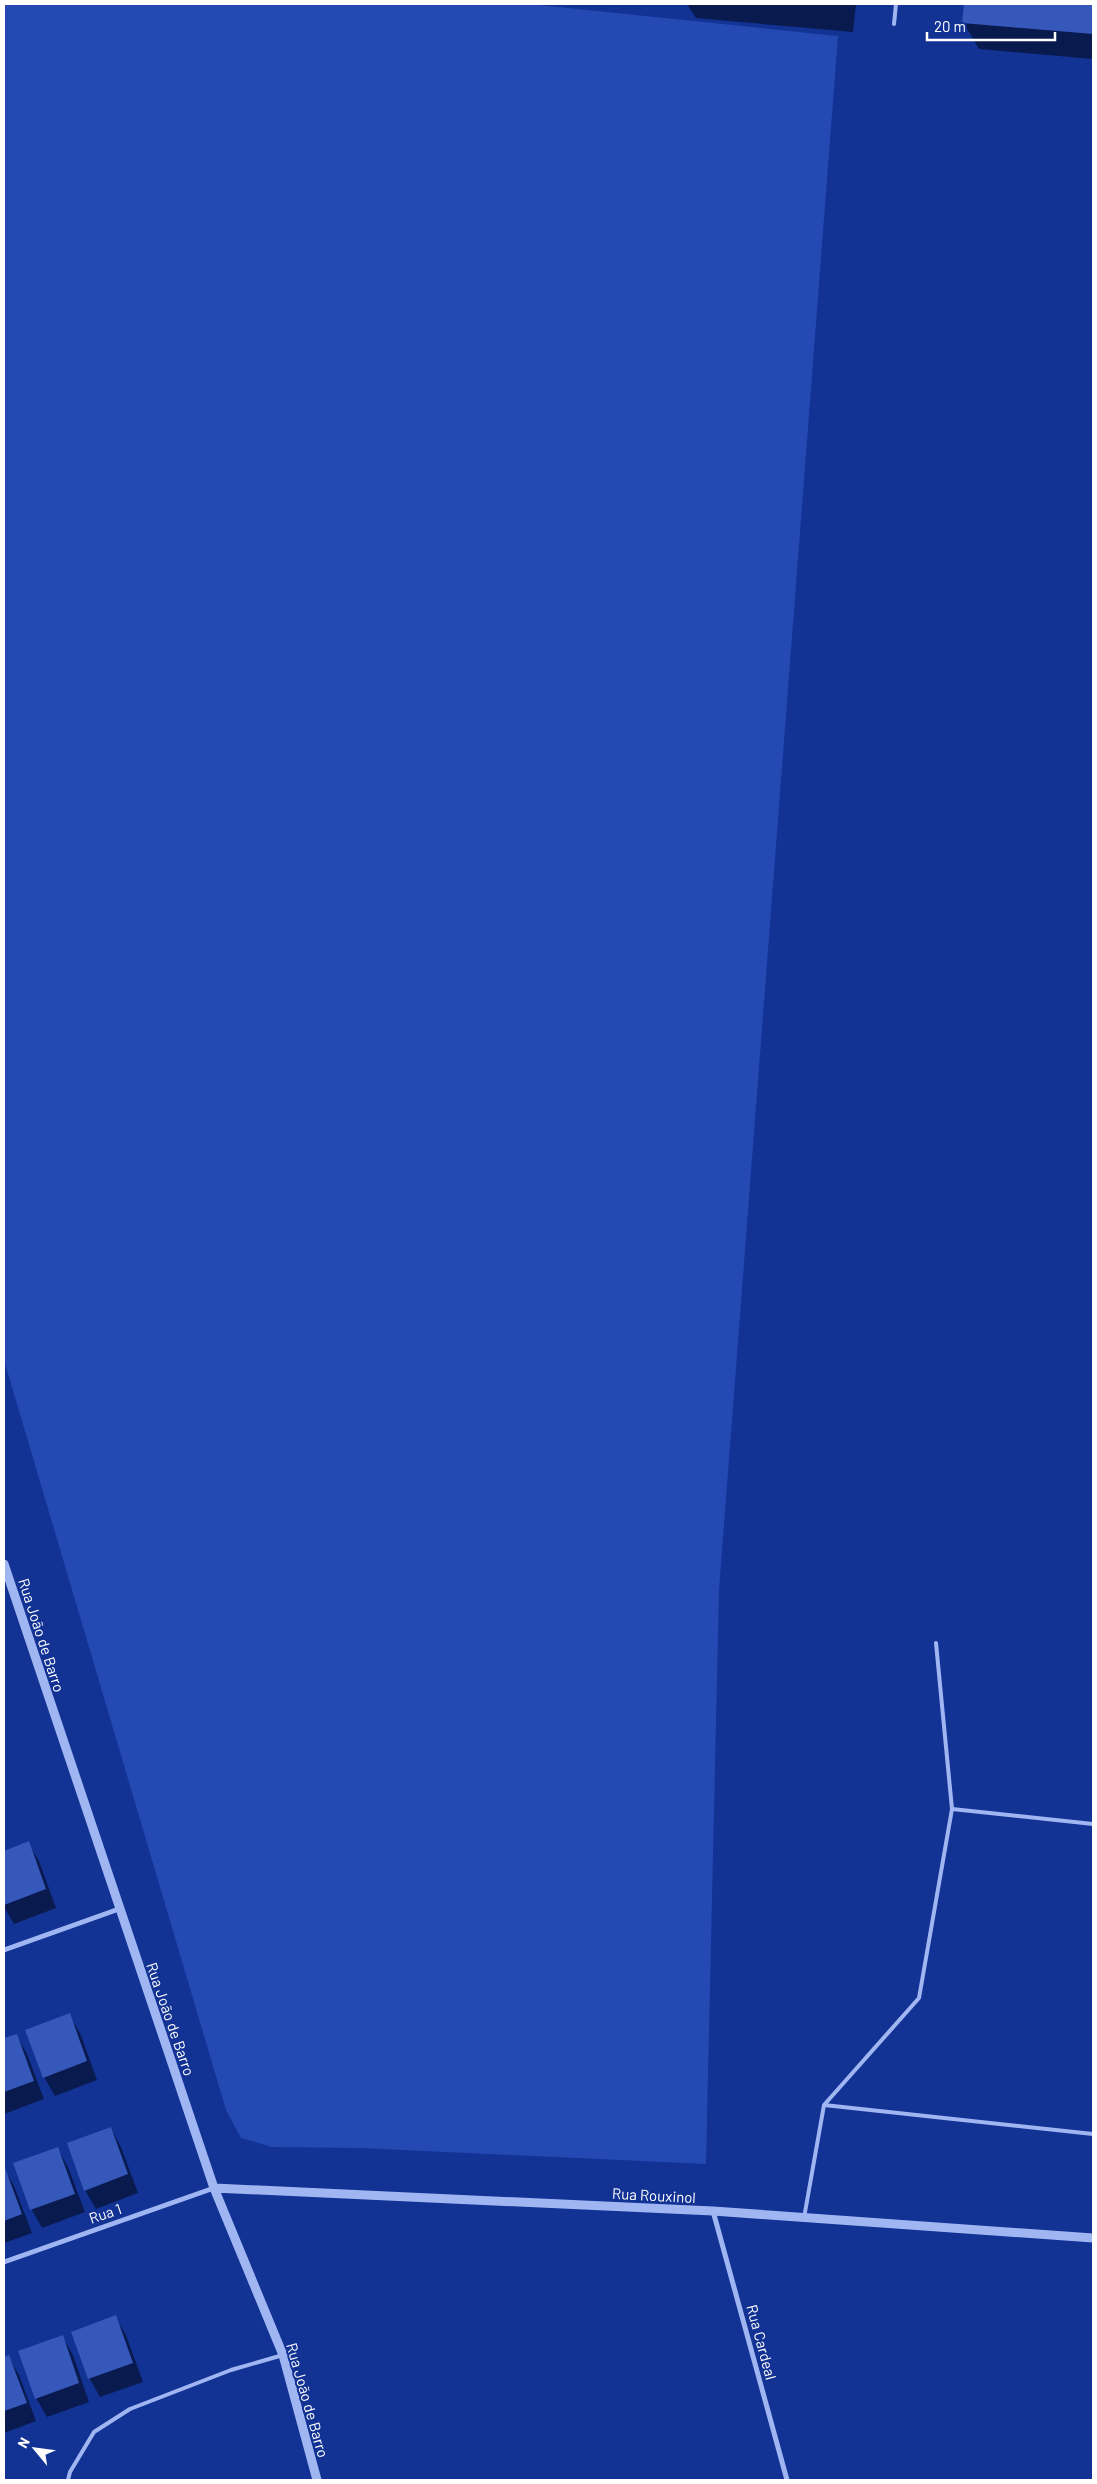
<svg xmlns="http://www.w3.org/2000/svg" width="1097" height="2484" font-family="Barlow,sans-serif">
<style>
.green{fill:#2449b3}
.shadow{fill:#0007}
.building{fill:#3658bb}
.lines{fill:none;stroke-linecap:round;stroke-linejoin:round}
.service{stroke:#a0b6f3;stroke-width:4}
.minor{stroke:#a0b6f3;stroke-width:5}
.tertiary{stroke:#a0b6f3;stroke-width:9}
.labels{text-anchor:middle;dominant-baseline:central;stroke-width:4;stroke-linejoin:round;paint-order:stroke}
.street-label{font-size:15px;fill:#fff;stroke:#123294}
</style>
<rect width="100%" height="100%" fill="#123294"/>
<path class="green" d="M 4,4 L 529,4 L 838,36 L 719,1590 L 706,2164 L 360,2148 L 272,2147 L 241,2138 L 226,2110 L 4,1360 Z"/>
<path class="shadow" d="M 687,4 L 856,4 L 853,32 L 696,18 Z
M 965,4 L 1093,4 L 1093,59 L 979,49 L 963,22 Z
M 28,1843 L 39,1861 L 56,1908 L 14,1924 L 4,1907 L 4,1852 Z
M 69,2015 L 80,2033 L 97,2080 L 55,2096 L 44,2077 Z
M 16,2035 L 27,2054 L 44,2099 L 4,2114 L 4,2040 Z
M 111,2128 L 121,2147 L 138,2193 L 96,2209 L 85,2190 Z
M 57,2148 L 68,2167 L 85,2212 L 42,2228 L 32,2210 L 15,2164 Z
M 4,2168 L 14,2186 L 32,2233 L 4,2243 Z
M 115,2317 L 126,2335 L 143,2382 L 100,2397 L 90,2379 L 73,2333 Z
M 62,2336 L 73,2355 L 89,2402 L 47,2417 L 36,2398 Z
M 8,2356 L 19,2375 L 36,2421 L 4,2433 L 4,2358 Z"/>
<path class="building" d="M 964,4 L 1093,4 L 1093,34 L 962,23 Z
M 29,1841 L 46,1889 L 4,1905 L 4,1851 Z
M 70,2013 L 87,2061 L 43,2078 L 25,2030 Z
M 17,2034 L 34,2081 L 4,2092 L 4,2038 Z
M 111,2127 L 128,2174 L 84,2191 L 67,2143 Z
M 58,2147 L 75,2194 L 30,2210 L 13,2163 Z
M 4,2165 L 22,2214 L 4,2221 Z
M 116,2315 L 133,2363 L 88,2379 L 71,2332 Z
M 63,2335 L 79,2383 L 35,2399 L 18,2351 Z
M 9,2355 L 27,2403 L 4,2411 L 4,2357 Z"/>
<g class="lines">
<path class="service" d="M 894,24 L 896,4
M 952,1809 L 1093,1824
M 824,2105 L 1093,2134
M 804,2218 L 824,2105 L 919,1998 L 952,1809 L 936,1643
M 68,2480 L 70,2472 L 94,2432 L 130,2409 L 231,2370 L 283,2355"/>
<path class="minor" d="M 4,1950 L 119,1909
M 713,2211 L 787,2480
M 4,2262 L 214,2188"/>
<path class="tertiary" d="M 4,1564 L 214,2188 L 283,2355 L 317,2480
M 214,2188 L 713,2211 L 1093,2238"/>
</g>
<g class="labels">
<g class="street-label">
<text transform="translate(42 1635) rotate(72)">Rua João de Barro</text>
<text transform="translate(171 2019) rotate(71)">Rua João de Barro</text>
<text transform="translate(654 2195) rotate(3)">Rua Rouxinol</text>
<text transform="translate(105 2213) rotate(-19)">Rua 1</text>
<text transform="translate(762 2342) rotate(75)">Rua Cardeal</text>
<text transform="translate(308 2400) rotate(74)">Rua João de Barro</text>
</g>
</g>
<rect width="1097" height="2484" fill="none" stroke="#ffffff" stroke-width="10"/>
<g transform="translate(35 2449) rotate(299)" stroke="#123294" stroke-width="4" paint-order="stroke">
<path d="M0-4L9 19L0 12L-9 19Z" fill="#ffffff"/>
<text y="-8" font-size="14" font-weight="bold" text-anchor="middle" fill="#ffffff">N</text>
</g>
<path d="M927 32v8h128v-8" fill="none" stroke="#ffffff" stroke-width="2.5"/>
<text x="934" y="32" font-size="15" fill="#ffffff" stroke="#123294" stroke-width="4" paint-order="stroke">20 m</text>
</svg>
